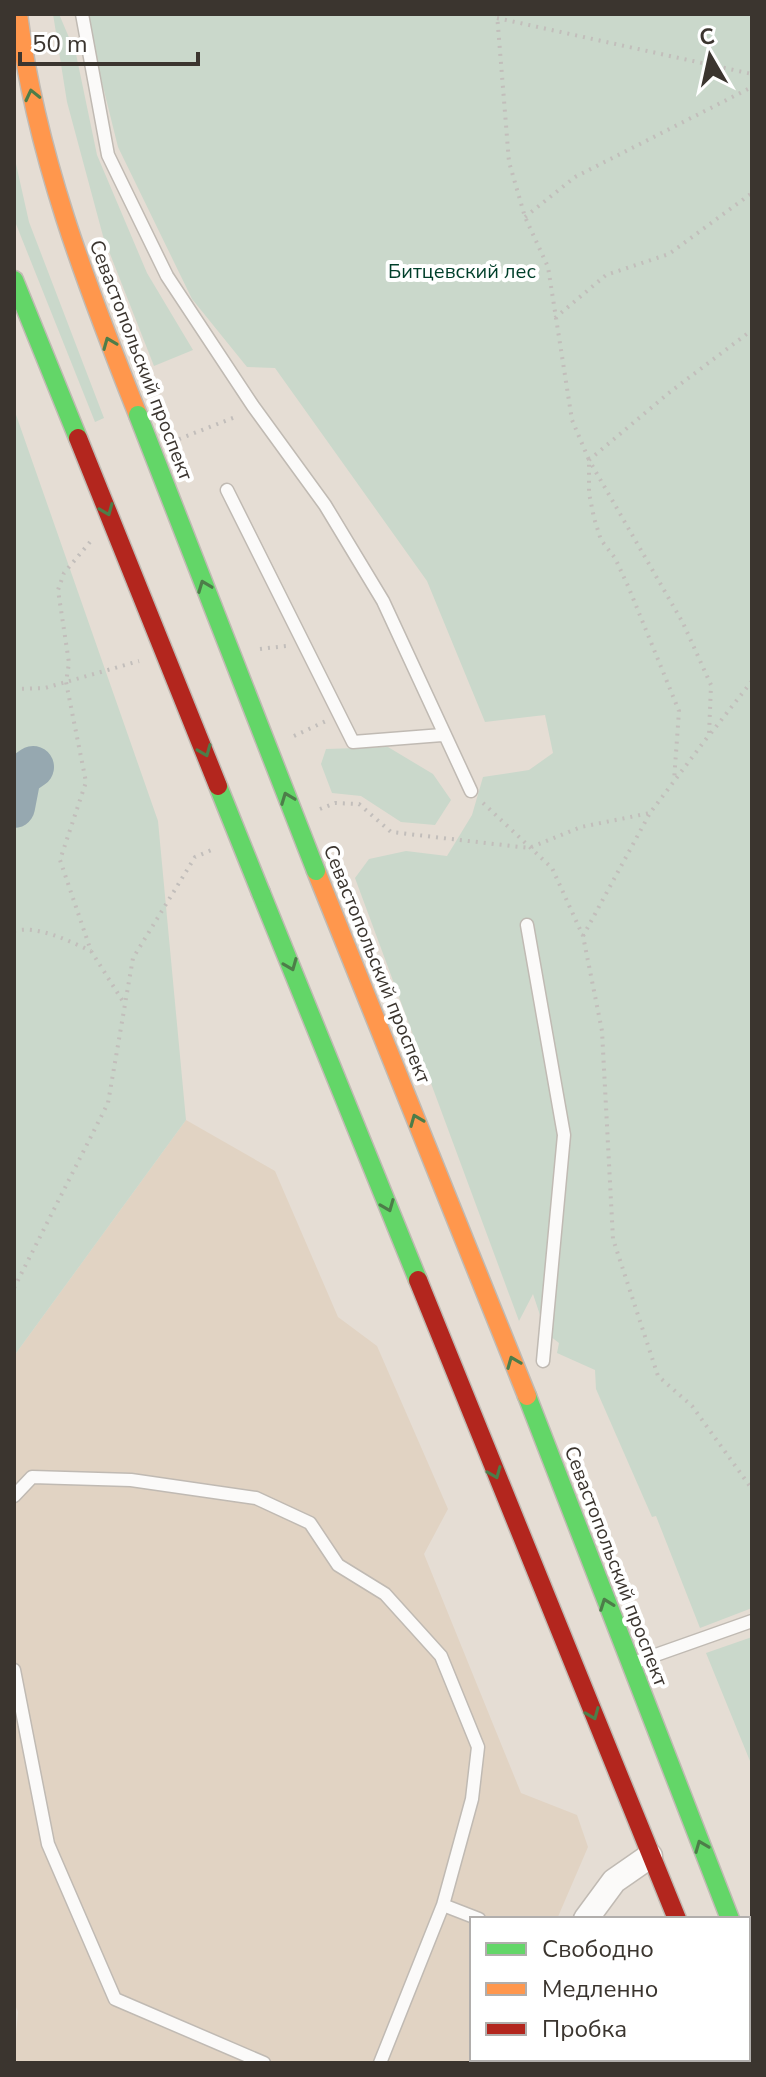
<svg xmlns="http://www.w3.org/2000/svg" width="766" height="2077" font-family="'Nunito Sans',sans-serif">
<style>
.built{fill:#e1d3c3}
.green{fill:#cad8cb}
.lines{fill:none;stroke-linecap:round;stroke-linejoin:round}
.stream{stroke:#96a8b0;stroke-width:7}
.river{stroke:#96a8b0;stroke-width:42}
.lane-casing{stroke:#c0bab3;stroke-width:15}
.street-casing{stroke:#c0bab3;stroke-width:27}
.fast-casing{stroke:#c0bab3;stroke-width:21}
.slow-casing{stroke:#c0bab3;stroke-width:21}
.jam-casing{stroke:#c0bab3;stroke-width:21}
.path{stroke:#c2bebb;stroke-width:4;stroke-dasharray:2 6;stroke-linecap:butt}
.lane{stroke:#fbfaf9;stroke-width:12}
.street{stroke:#fbfaf9;stroke-width:24}
.fast{stroke:#63d668;stroke-width:18}
.slow{stroke:#ff974d;stroke-width:18}
.jam{stroke:#b3261e;stroke-width:18}
.fast-bridge-casing{stroke:#c0bab3;stroke-width:21;stroke-linecap:butt}
.jam-bridge-casing{stroke:#c0bab3;stroke-width:21;stroke-linecap:butt}
.fast-bridge{stroke:#63d668;stroke-width:18}
.jam-bridge{stroke:#b3261e;stroke-width:18}
.oneway{stroke:#4d7d49}
.labels{text-anchor:middle;dominant-baseline:central;stroke-width:8;stroke-linejoin:round;paint-order:stroke}
.park-label{font-size:20px;fill:#003f2a;stroke:#fff}
.street-label{font-size:20px;fill:#3b352f;stroke:#fff}
</style>
<rect width="100%" height="100%" fill="#e5ddd4"/>
<path class="built" d="M 186,1120 L 275,1171 L 338,1317 L 377,1346 L 448,1509 L 424,1554 L 521,1793 L 577,1815 L 588,1847 L 557,1919 L 472,1919 L 472,2059 L 496,2059 L 494,2063 L 18,2063 L 14,2057 L 18,2012 L 14,2002 L 14,1356 Z"/>
<path class="green" d="M 53,14 L 59,14 L 76,54 L 97,155 L 147,273 L 193,350 L 154,366 L 103,236 L 67,102 Z
M 85,14 L 752,14 L 752,1608 L 700,1628 L 656,1516 L 652,1517 L 596,1389 L 595,1370 L 557,1353 L 559,1343 L 546,1333 L 533,1294 L 519,1321 L 355,878 L 369,859 L 406,851 L 447,856 L 472,815 L 483,777 L 529,770 L 553,753 L 545,715 L 485,722 L 427,581 L 275,368 L 247,367 L 192,299 L 118,147 Z
M 14,155 L 29,222 L 104,418 L 95,422 L 14,219 Z
M 14,409 L 158,821 L 186,1120 L 14,1356 Z
M 388,747 L 433,774 L 451,800 L 435,825 L 401,822 L 361,796 L 332,793 L 321,764 L 326,749 Z
M 752,1637 L 752,1766 L 706,1653 Z
M 537,2059 L 675,2059 L 676,2063 L 535,2063 Z"/>
<g class="lines">
<path class="stream" d="M 14,775 L 20,776"/>
<path class="river" d="M 14,807 L 20,776 L 33,767"/>
<g class="lane-casing">
<path id="lane" d="M 82,14 L 108,155 L 167,276 L 253,406 L 325,505 L 383,601 L 471,791
M 227,490 L 353,742 L 442,735
M 527,925 L 564,1135 L 543,1361
M 14,1496 L 32,1477 L 131,1480 L 256,1498 L 310,1523 L 338,1565 L 385,1594 L 441,1656 L 478,1747 L 472,1799 L 443,1905 L 479,1919
M 633,1663 L 752,1621
M 14,1670 L 48,1844 L 115,1999 L 264,2063
M 380,2063 L 443,1905"/>
</g>
<g class="street-casing">
<path id="street" d="M 586,1919 L 614,1881 L 650,1856
M 517,2063 L 519,2059"/>
</g>
<g class="fast-casing">
<path id="fast" d="M 14,280 L 78,438
M 261,893 L 418,1280
M 527,1396 L 730,1919
M 748,1964 L 752,1974"/>
</g>
<g class="slow-casing">
<path id="slow" d="M 18,14 C 36,155 86,284 138,415
M 316,871 L 527,1396"/>
</g>
<g class="jam-casing">
<path id="jam" d="M 418,1280 L 677,1919
M 735,2059 L 737,2063"/>
</g>
<path class="path" d="M 497,14 L 509,162 L 525,217 L 548,267 L 572,420 L 589,460 L 589,493 L 594,518 L 601,540 L 615,558 L 628,586 L 679,711 L 674,781
M 497,18 L 752,74
M 525,217 L 575,177 L 752,87
M 555,318 L 606,275 L 669,254 L 752,193
M 179,439 L 238,416
M 90,542 L 64,573 L 58,590 L 69,663 L 66,682 L 86,782 L 60,860 L 91,951 L 124,1003
M 260,649 L 286,646
M 14,689 L 45,688 L 139,661
M 711,733 L 752,681
M 294,736 L 326,721
M 483,803 L 552,868 L 583,936 L 602,1031 L 613,1239 L 658,1376 L 692,1406 L 752,1489
M 320,809 L 335,803 L 359,804 L 391,832 L 529,848 L 581,827 L 650,813
M 14,931 C 38,925 69,941 91,951
M 583,936 L 650,813 L 709,735 L 711,685 L 683,623 L 589,460 L 670,392 L 752,330
M 14,1288 L 108,1103 L 133,958 L 195,857 L 214,849"/>
<use href="#lane" class="lane"/>
<use href="#street" class="street"/>
<use href="#fast" class="fast"/>
<use href="#slow" class="slow"/>
<use href="#jam" class="jam"/>
<g class="fast-bridge-casing">
<path id="fast-bridge" d="M 138,415 L 316,871
M 218,786 L 261,893"/>
</g>
<g class="jam-bridge-casing">
<path id="jam-bridge" d="M 78,438 L 218,786"/>
</g>
<use href="#fast-bridge" class="fast-bridge"/>
<use href="#jam-bridge" class="jam-bridge"/>
</g>
<defs><path id="oneway-chevron" d="M-2-3.5L2.5 0L-2 3.5" fill="none" stroke-width="1.6" stroke-linecap="round" stroke-linejoin="round" transform="scale(2)"/></defs>
<g class="oneway">
<use href="#oneway-chevron" transform="translate(32 95) rotate(-103)"/>
<use href="#oneway-chevron" transform="translate(109 343) rotate(-112)"/>
<use href="#oneway-chevron" transform="translate(107 510) rotate(68)"/>
<use href="#oneway-chevron" transform="translate(204 586) rotate(-111)"/>
<use href="#oneway-chevron" transform="translate(205 751) rotate(68)"/>
<use href="#oneway-chevron" transform="translate(287 798) rotate(-111)"/>
<use href="#oneway-chevron" transform="translate(291 965) rotate(68)"/>
<use href="#oneway-chevron" transform="translate(416 1120) rotate(-112)"/>
<use href="#oneway-chevron" transform="translate(388 1206) rotate(68)"/>
<use href="#oneway-chevron" transform="translate(513 1362) rotate(-112)"/>
<use href="#oneway-chevron" transform="translate(495 1473) rotate(68)"/>
<use href="#oneway-chevron" transform="translate(606 1604) rotate(-110)"/>
<use href="#oneway-chevron" transform="translate(593 1714) rotate(68)"/>
<use href="#oneway-chevron" transform="translate(701 1846) rotate(-112)"/>
</g>
<g class="labels">
<g class="park-label">
<text x="462" y="271">Битцевский лес</text>
</g>
<g class="street-label">
<text transform="translate(141 360) rotate(69)">Севастопольский проспект</text>
<text transform="translate(377 964) rotate(68)">Севастопольский проспект</text>
<text transform="translate(616 1566) rotate(69)">Севастопольский проспект</text>
</g>
</g>
<rect width="766" height="2077" fill="none" stroke="#3b352f" stroke-width="32"/>
<rect x="470" y="1917" width="280" height="144" fill="#ffffff" stroke="#b1aeac" stroke-width="2"/>
<rect x="486" y="1943" width="40" height="12" fill="#63d668" stroke="#b1aeac" stroke-width="2"/>
<text x="542" y="1957" font-size="24" fill="#3b352f">Свободно</text>
<rect x="486" y="1983" width="40" height="12" fill="#ff974d" stroke="#b1aeac" stroke-width="2"/>
<text x="542" y="1997" font-size="24" fill="#3b352f">Медленно</text>
<rect x="486" y="2023" width="40" height="12" fill="#b3261e" stroke="#b1aeac" stroke-width="2"/>
<text x="542" y="2037" font-size="24" fill="#3b352f">Пробка</text>
<g transform="translate(710 56) rotate(351)" stroke="#ffffff" stroke-width="6" paint-order="stroke">
<path d="M0-6L14 30L0 20L-14 30Z" fill="#3b352f"/>
<text y="-12" font-size="22" font-weight="bold" text-anchor="middle" fill="#3b352f">С</text>
</g>
<path d="M20 52v12h178v-12" fill="none" stroke="#3b352f" stroke-width="4"/>
<text x="32" y="52" font-size="24" fill="#3b352f" stroke="#ffffff" stroke-width="6" paint-order="stroke">50 m</text>
</svg>
